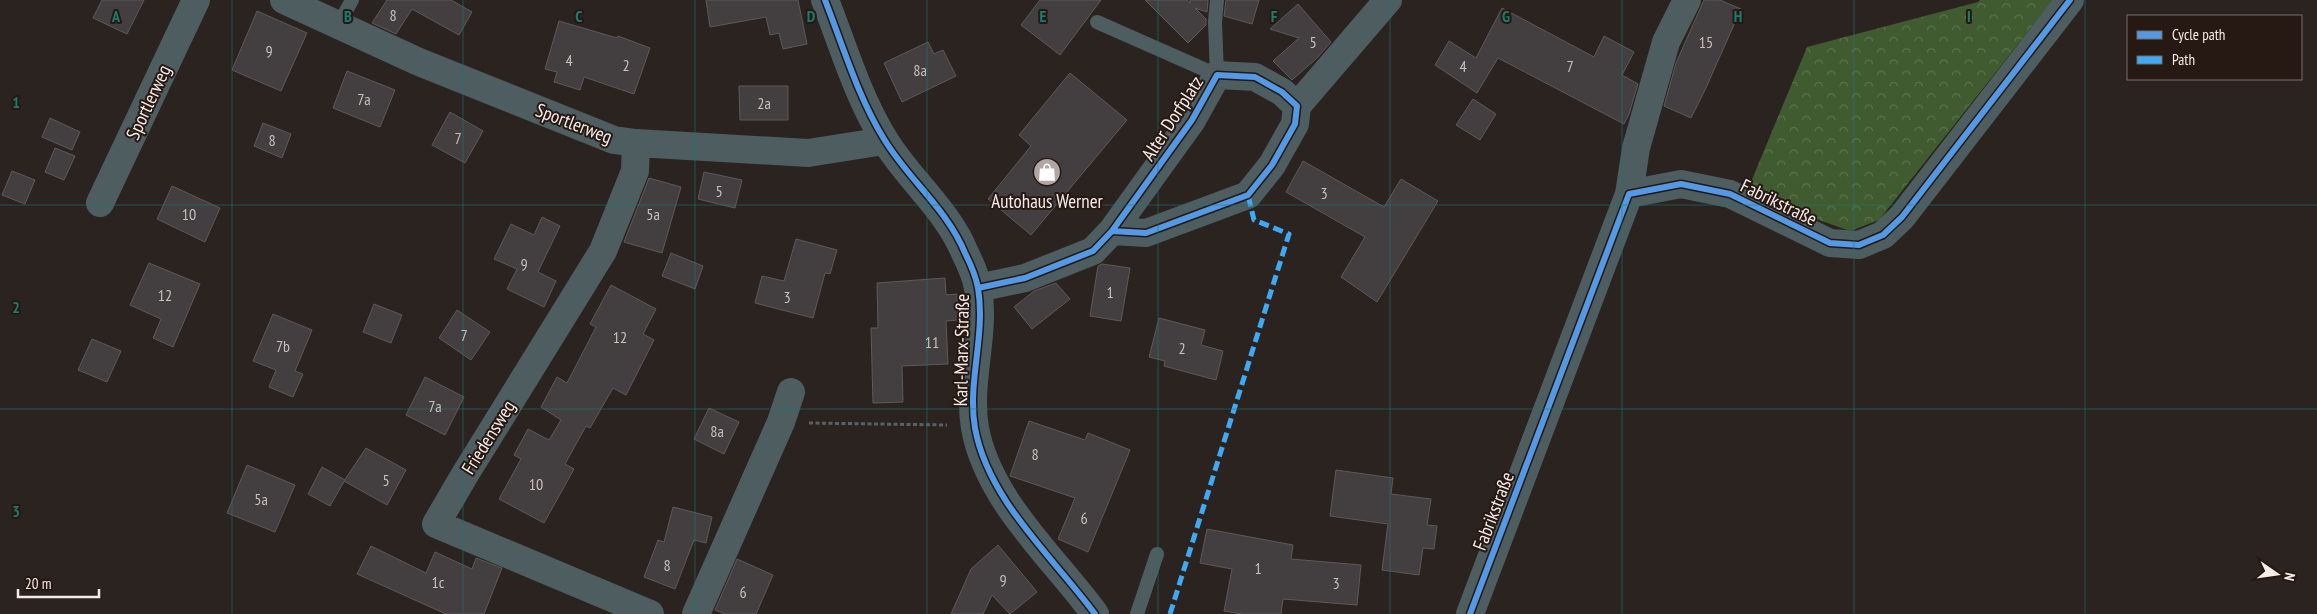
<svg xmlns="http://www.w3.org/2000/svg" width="2317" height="614" font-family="'PT Sans Narrow',sans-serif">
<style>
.forest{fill:url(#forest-crowns)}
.building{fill:#433e40;stroke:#5e595a}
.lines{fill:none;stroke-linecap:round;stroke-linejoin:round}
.path{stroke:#596163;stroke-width:3;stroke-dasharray:4 2.5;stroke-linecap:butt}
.service{stroke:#4d5d60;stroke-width:14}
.minor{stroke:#4d5d60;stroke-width:28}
.tertiary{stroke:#4d5d60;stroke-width:28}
.quiet{stroke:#3fa9f5;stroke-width:5;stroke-dasharray:10 5;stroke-linecap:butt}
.cycleway-casing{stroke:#261812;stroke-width:9}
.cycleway{stroke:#5399e6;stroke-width:6}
.grid{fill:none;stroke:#1b7c74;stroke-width:1;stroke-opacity:0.55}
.labels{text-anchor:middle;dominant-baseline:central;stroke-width:4;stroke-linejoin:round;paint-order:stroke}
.number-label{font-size:16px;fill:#cac0be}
.street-label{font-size:19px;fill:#f7ece8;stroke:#261812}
.poi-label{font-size:19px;fill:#f7ece8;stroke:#261812}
.grid-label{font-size:16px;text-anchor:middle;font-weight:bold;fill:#1b7c74;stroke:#261812;stroke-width:4;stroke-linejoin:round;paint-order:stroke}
</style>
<defs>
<pattern id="forest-crowns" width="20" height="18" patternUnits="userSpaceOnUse" patternTransform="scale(1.25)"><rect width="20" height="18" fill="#405b2f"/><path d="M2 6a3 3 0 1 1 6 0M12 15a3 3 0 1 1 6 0" fill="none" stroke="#5c734d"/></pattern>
</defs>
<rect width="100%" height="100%" fill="#2b2320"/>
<path class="forest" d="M 1980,0 L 2053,0 L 1879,220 L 1850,231 L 1746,194 L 1807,47 L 1978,2 Z"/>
<path class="building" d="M 102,0 L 144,0 L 127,34 L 93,18 Z
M 387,0 L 451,0 L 472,12 L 459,35 L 412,9 L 396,34 L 372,23 Z
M 706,0 L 798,0 L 807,44 L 783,49 L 779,33 L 770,35 L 766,17 L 710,27 Z
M 1040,0 L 1101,0 L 1060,55 L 1021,25 Z
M 1145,0 L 1187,0 L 1190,3 L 1190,0 L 1208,0 L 1207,12 L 1195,8 L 1206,19 L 1206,25 L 1188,43 Z
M 1226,0 L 1259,0 L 1252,24 L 1224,16 Z
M 1704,0 L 1720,0 L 1741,9 L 1705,90 L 1691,118 L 1664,106 L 1676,63 Z
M 1298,4 L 1331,42 L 1317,58 L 1292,80 L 1273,61 L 1299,38 L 1270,29 Z
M 1502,8 L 1594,57 L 1604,36 L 1634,52 L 1622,75 L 1638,84 L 1629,114 L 1624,124 L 1498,58 L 1477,93 L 1435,65 L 1449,41 L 1476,58 Z
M 257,11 L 307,33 L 281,91 L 232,70 Z
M 559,21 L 617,38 L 618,36 L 650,48 L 634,94 L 584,77 L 580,90 L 554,82 L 557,72 L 545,69 Z
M 928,42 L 934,54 L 943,50 L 956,76 L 902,102 L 884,63 Z
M 347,71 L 395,90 L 380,127 L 333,108 Z
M 1070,73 L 1127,120 L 1031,235 L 988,199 L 1031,146 L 1019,135 Z
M 739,86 L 788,86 L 788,120 L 740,120 Z
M 1473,99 L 1496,114 L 1480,140 L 1456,125 Z
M 450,112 L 483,131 L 465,163 L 432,145 Z
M 50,118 L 80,132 L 72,150 L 42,137 Z
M 263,123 L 291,134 L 282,158 L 254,146 Z
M 55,148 L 75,156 L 64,180 L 45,172 Z
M 1303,161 L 1384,207 L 1401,179 L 1438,201 L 1377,302 L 1341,277 L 1365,237 L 1286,192 Z
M 12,171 L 35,180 L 25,204 L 2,195 Z
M 704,172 L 742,180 L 735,208 L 698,199 Z
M 649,178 L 681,187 L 662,253 L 624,242 Z
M 172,186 L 220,208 L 205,242 L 157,219 Z
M 542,217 L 560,226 L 538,272 L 556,281 L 544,307 L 507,289 L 517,269 L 494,259 L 511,224 L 534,235 Z
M 796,239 L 837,250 L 830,274 L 825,273 L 813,318 L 755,303 L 762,276 L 784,281 Z
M 671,253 L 703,266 L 695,289 L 662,276 Z
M 149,263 L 200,284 L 173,347 L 153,338 L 161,319 L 130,305 Z
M 1102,264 L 1130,268 L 1121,321 L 1090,316 L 1098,266 Z
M 945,278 L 946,295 L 957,294 L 958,320 L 946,321 L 948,364 L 902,366 L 903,402 L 873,403 L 871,328 L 878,328 L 877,283 Z
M 1056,283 L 1070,299 L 1032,329 L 1014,307 L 1034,291 Z
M 611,285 L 656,309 L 643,334 L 654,340 L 626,395 L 613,388 L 590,428 L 586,426 L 565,464 L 574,469 L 544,523 L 499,499 L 521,459 L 514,455 L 528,429 L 549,440 L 561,420 L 541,407 L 557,377 L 567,383 L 596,327 L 590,324 Z
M 374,304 L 402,315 L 391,343 L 363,332 Z
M 457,310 L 490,332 L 471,360 L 439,338 Z
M 273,314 L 312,330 L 295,371 L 303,374 L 293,397 L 269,387 L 276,370 L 253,361 Z
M 1159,318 L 1205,330 L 1201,345 L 1223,351 L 1216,380 L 1164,366 L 1165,361 L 1149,357 Z
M 92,339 L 121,351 L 107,382 L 78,370 Z
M 425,377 L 464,397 L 445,435 L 406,415 Z
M 709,408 L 739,422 L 724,454 L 694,439 Z
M 1029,421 L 1085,440 L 1088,433 L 1130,450 L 1088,552 L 1058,539 L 1075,498 L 1010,476 Z
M 366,448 L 406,470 L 387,505 L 344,481 Z
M 247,465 L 295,485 L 275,532 L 227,513 Z
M 322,467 L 345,480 L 330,506 L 308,494 Z
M 1336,470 L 1393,478 L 1391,494 L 1431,499 L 1427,525 L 1437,526 L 1434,549 L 1423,548 L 1419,575 L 1382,570 L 1388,524 L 1330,516 Z
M 673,507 L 712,517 L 706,543 L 694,540 L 675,589 L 644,577 L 658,540 L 664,542 Z
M 1207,529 L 1293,545 L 1291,559 L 1361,565 L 1357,605 L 1283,599 L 1281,614 L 1242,614 L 1224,611 L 1232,569 L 1200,563 Z
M 998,545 L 1037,592 L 1010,614 L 992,595 L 983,614 L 951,614 L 971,569 Z
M 371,546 L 426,573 L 435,552 L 472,569 L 476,558 L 502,568 L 484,614 L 446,614 L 357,574 Z
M 737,559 L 773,575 L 756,614 L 725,614 L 715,610 Z"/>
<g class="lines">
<path class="path" d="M 809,423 L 947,425"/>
<path class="service" d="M 1097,22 L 1217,75 L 1215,22 L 1217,0
M 339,24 L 352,0
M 1137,614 L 1157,554"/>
<path class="minor" d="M 284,0 L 419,62 L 614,140 L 636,143 L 808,153 L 884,141
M 1297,106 L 1388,0
M 636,143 L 635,171 L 603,251 L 464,476 L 436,524 L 650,614
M 1629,194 L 1636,148 L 1666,42 L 1687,0
M 100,203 L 196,0
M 978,288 L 1025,278 L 1093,251 L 1112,231 L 1146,233 L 1248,195 L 1272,165 L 1295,124 L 1297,106 L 1282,92 L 1255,77 L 1217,75 L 1192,120 L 1112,231
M 696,614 L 781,422 L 791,392
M 1470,614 L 1629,194 L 1681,184 L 1730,194 L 1830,243 L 1859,245 L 1883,235 L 1902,217 L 2070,0"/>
<path class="tertiary" d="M 825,0 C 843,46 858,97 884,139 C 908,179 947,209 965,253 C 970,263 976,277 978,288 C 986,335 967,382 975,428 C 988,500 1053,557 1095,614"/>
<path class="quiet" d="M 1170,614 L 1289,234 L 1254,220 L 1248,195"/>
<g class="cycleway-casing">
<path id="cycleway" d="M 825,0 C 843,46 858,97 884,139 C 908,179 947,209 965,253 C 970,263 976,277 978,288 C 986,335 967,382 975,428 C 988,500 1053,557 1095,614
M 978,288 L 1025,278 L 1093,251 L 1112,231 L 1146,233 L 1248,195 L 1272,165 L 1295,124 L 1297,106 L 1282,92 L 1255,77 L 1217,75 L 1192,120 L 1112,231
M 1470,614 L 1629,194 L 1681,184 L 1730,194 L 1830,243 L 1859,245 L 1883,235 L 1902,217 L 2070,0"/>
</g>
<use href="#cycleway" class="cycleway"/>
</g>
<path class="grid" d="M 232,0 L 232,614M 463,0 L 463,614M 695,0 L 695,614M 927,0 L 927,614M 1158,0 L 1158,614M 1390,0 L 1390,614M 1622,0 L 1622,614M 1854,0 L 1854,614M 2085,0 L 2085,614M 0,205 L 2317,205M 0,409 L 2317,409"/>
<defs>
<g id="shop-disc" transform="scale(1.4375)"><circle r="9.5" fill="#b0a6a2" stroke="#261812"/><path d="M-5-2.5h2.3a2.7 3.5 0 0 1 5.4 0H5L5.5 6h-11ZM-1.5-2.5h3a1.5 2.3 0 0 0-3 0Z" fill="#fff"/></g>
</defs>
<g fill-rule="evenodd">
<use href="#shop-disc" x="1047" y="172"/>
</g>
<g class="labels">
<g class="number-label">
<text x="393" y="15">8</text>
<text x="1313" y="42">5</text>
<text x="1706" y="42">15</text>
<text x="269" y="51">9</text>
<text x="569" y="60">4</text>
<text x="626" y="65">2</text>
<text x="1463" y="66">4</text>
<text x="1570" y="66">7</text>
<text x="920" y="70">8a</text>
<text x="364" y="99">7a</text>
<text x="764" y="103">2a</text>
<text x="458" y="138">7</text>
<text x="272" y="140">8</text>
<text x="719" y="191">5</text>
<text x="1324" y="193">3</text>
<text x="189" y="214">10</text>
<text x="653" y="214">5a</text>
<text x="524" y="264">9</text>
<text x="1110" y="292">1</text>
<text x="165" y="295">12</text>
<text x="787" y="297">3</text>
<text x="464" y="335">7</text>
<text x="620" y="337">12</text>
<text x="932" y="342">11</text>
<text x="283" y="346">7b</text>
<text x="1182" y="348">2</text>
<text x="435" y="406">7a</text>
<text x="717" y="431">8a</text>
<text x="1035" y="454">8</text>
<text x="386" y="480">5</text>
<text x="536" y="484">10</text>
<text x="261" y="499">5a</text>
<text x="1084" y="518">6</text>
<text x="667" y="565">8</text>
<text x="1258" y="568">1</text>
<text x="1003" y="580">9</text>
<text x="438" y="582">1c</text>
<text x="1336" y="583">3</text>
<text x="743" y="592">6</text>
</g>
<g class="street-label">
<text transform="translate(148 102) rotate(-65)">Sportlerweg</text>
<text transform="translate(1172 118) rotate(-57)">Alter Dorfplatz</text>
<text transform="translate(574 123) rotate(21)">Sportlerweg</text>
<text transform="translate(1779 202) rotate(26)">Fabrikstraße</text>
<text transform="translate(961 350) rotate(-89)">Karl-Marx-Straße</text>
<text transform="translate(488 437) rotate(-58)">Friedensweg</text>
<text transform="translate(1493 511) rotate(-69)">Fabrikstraße</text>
</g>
<g class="poi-label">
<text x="1047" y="201">Autohaus Werner</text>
</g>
</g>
<g class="grid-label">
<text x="116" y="22">A</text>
<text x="348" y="22">B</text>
<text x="579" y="22">C</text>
<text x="811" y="22">D</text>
<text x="1043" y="22">E</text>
<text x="1274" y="22">F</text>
<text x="1506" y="22">G</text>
<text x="1738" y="22">H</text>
<text x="1969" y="22">I</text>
<text x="16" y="108">1</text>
<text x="16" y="313">2</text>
<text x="16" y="517">3</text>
</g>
<rect x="2127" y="15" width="175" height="65" fill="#261812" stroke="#7a6d68"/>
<rect x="2137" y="31" width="25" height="8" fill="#5399e6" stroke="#7a6d68"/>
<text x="2172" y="40" font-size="15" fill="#f7ece8">Cycle path</text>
<rect x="2137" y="56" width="25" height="8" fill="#3fa9f5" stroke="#7a6d68"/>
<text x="2172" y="65" font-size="15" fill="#f7ece8">Path</text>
<g transform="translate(2277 574) rotate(103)" stroke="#261812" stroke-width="4" paint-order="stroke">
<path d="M0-4L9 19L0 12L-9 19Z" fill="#f7ece8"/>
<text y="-8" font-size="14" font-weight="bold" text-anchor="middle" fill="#f7ece8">N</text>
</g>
<path d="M18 589v8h81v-8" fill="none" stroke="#f7ece8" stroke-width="2.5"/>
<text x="25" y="589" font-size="15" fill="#f7ece8" stroke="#261812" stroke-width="4" paint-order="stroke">20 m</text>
</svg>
